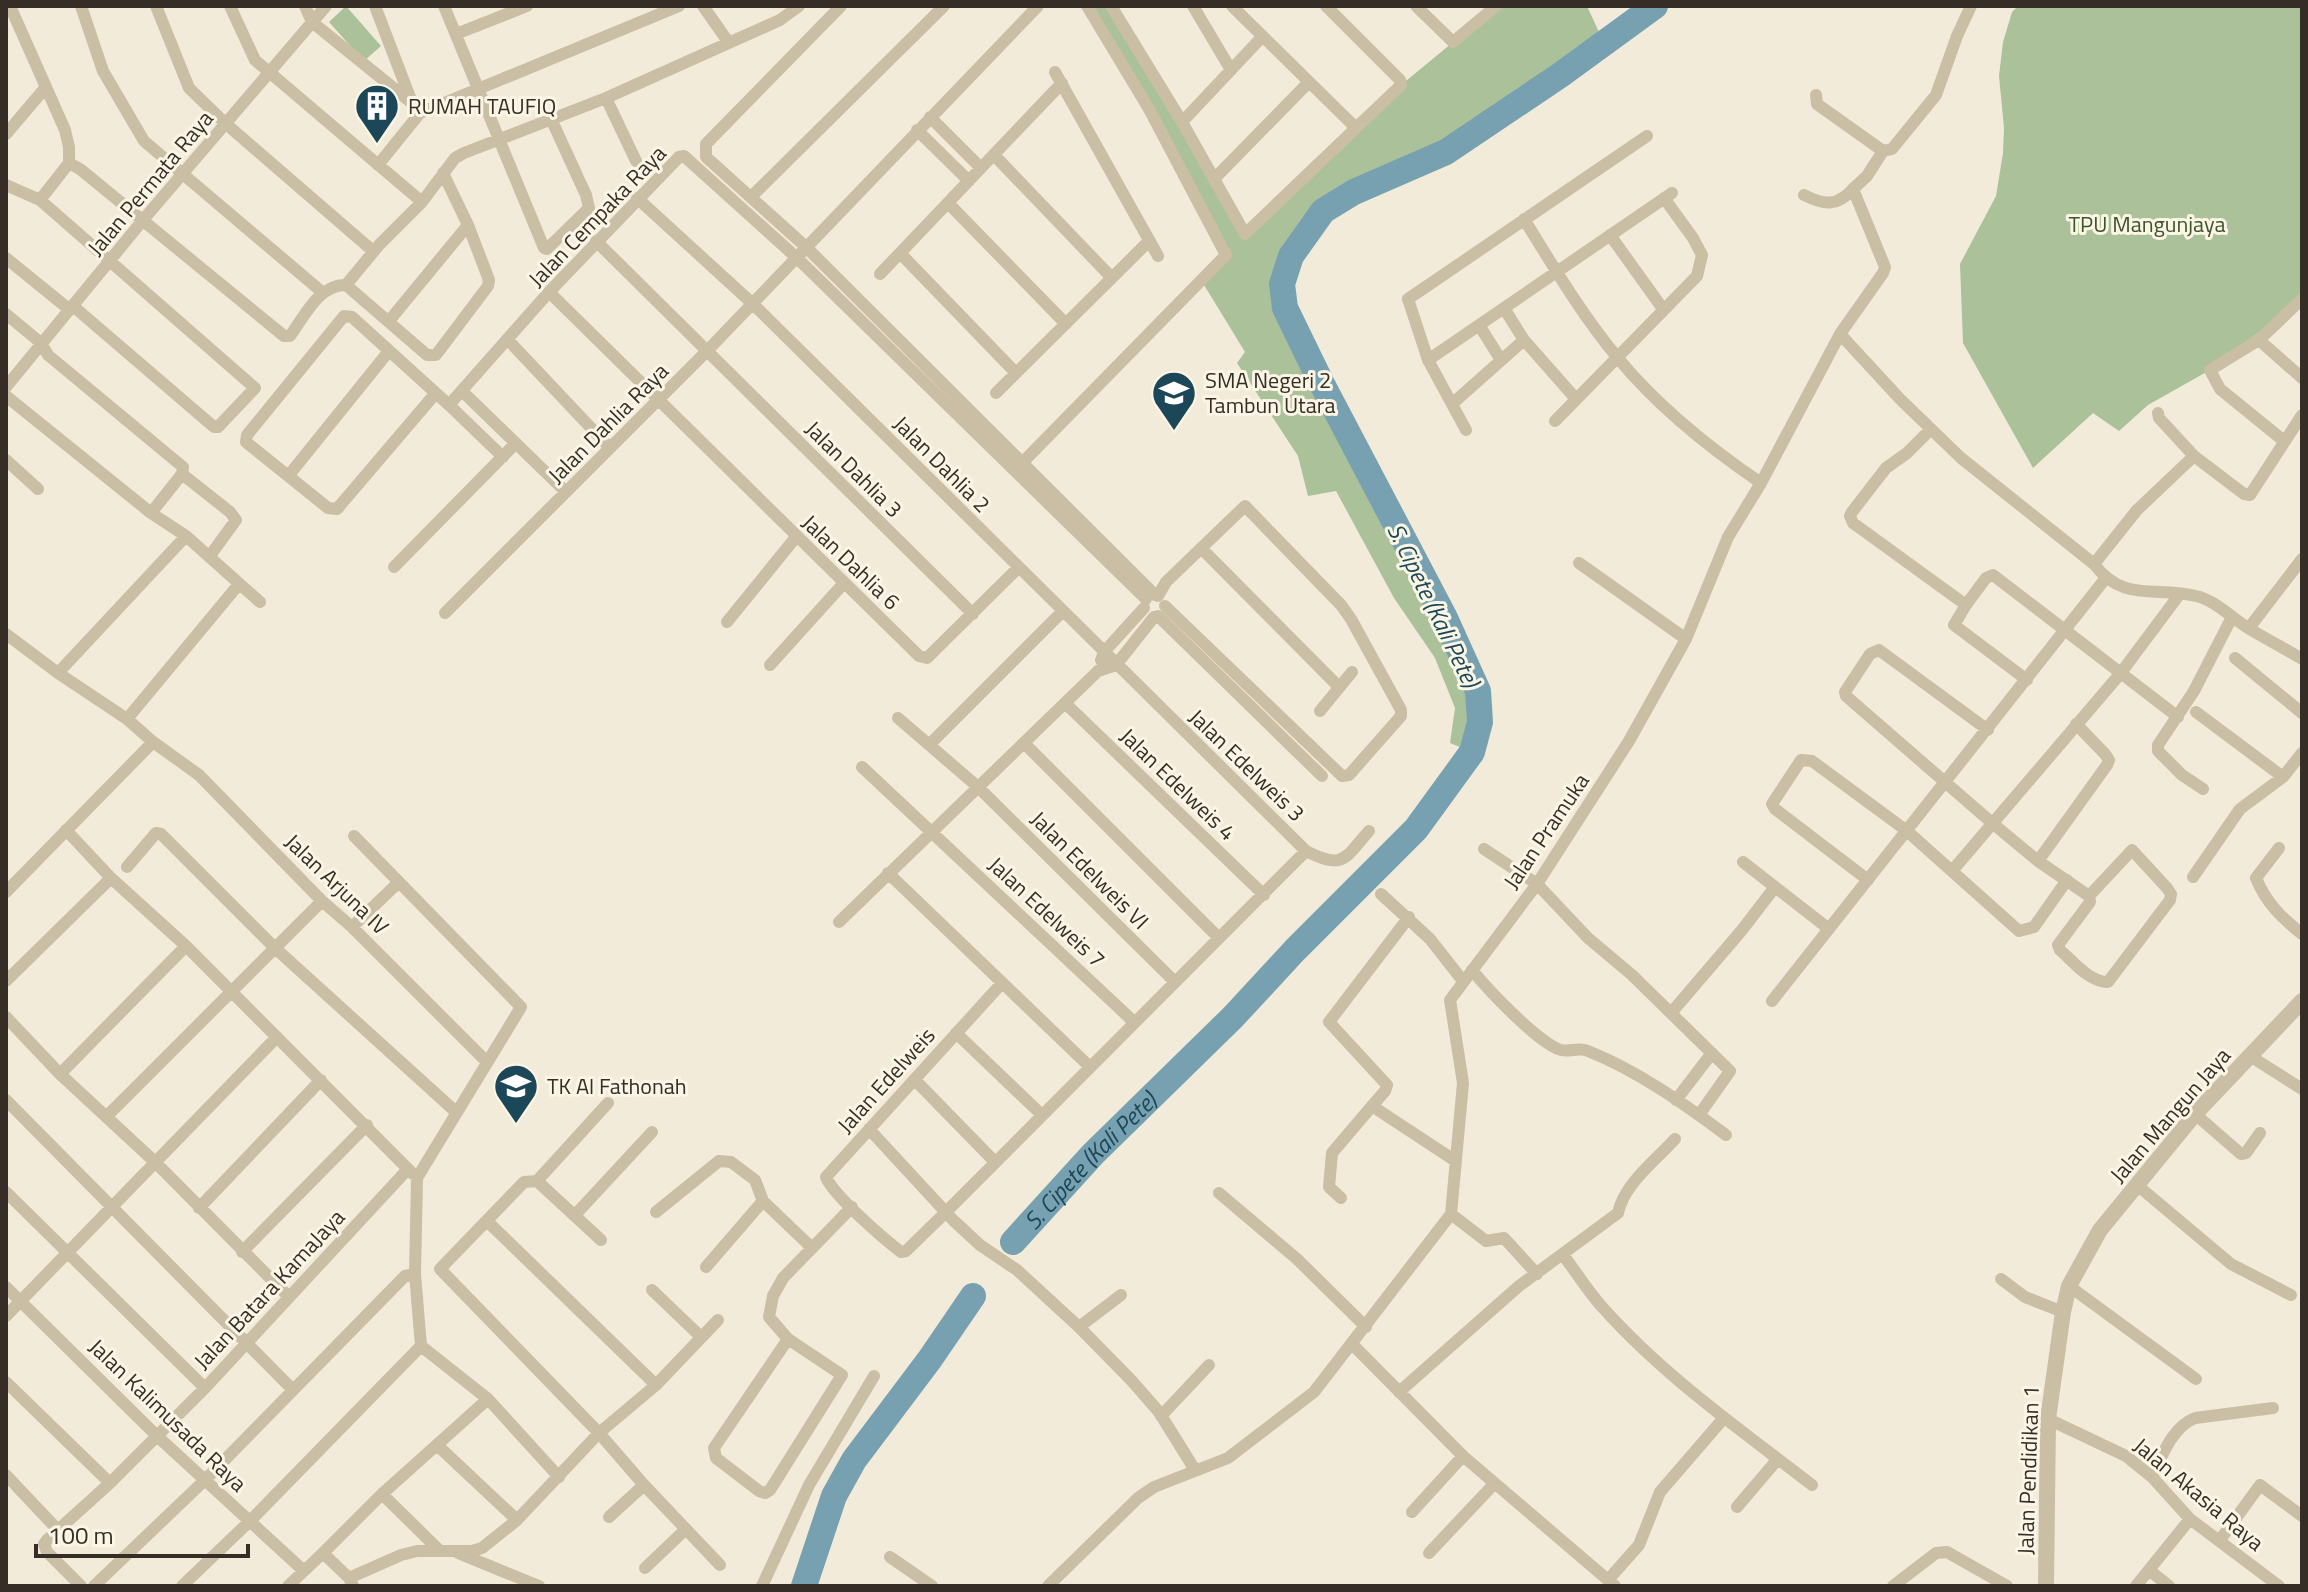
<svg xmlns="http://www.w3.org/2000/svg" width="2308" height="1592" font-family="'Titillium Web',sans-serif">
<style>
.green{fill:#abc199}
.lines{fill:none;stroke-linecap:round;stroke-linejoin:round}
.river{stroke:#77a1b0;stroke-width:26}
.minor{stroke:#cabea5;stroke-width:12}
.tertiary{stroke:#cabea5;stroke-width:16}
.labels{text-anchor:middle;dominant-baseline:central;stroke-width:6;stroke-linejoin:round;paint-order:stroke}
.poi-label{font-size:22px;fill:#362e26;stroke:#faf5e5;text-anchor:start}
.street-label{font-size:22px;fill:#362e26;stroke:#faf5e5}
.park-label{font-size:22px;fill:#3c5429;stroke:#faf5e5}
.water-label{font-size:24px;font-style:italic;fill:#1b4758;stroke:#faf5e5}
</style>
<rect width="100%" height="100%" fill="#f2ebd9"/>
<path class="green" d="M 346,6 L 381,46 L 364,61 L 329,22 Z
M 1087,6 L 1111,6 L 1245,234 L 1401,85 L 1497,6 L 1587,6 L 1604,43 L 1446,152 L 1366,186 L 1323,211 L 1291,256 L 1282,284 L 1285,309 L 1445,618 L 1478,691 L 1480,722 L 1472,752 L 1450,743 L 1455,708 L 1435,658 L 1394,598 L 1336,491 L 1308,496 L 1298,456 L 1237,363 L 1245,352 L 1201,280 L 1225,254 Z
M 2018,6 L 2302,6 L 2302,299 L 2210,370 L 2148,405 L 2119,431 L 2093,413 L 2033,468 L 1963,343 L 1960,264 L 1996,196 L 2003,153 L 2004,128 L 1999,76 L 2003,42 L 2012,12 Z"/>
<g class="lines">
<g class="river">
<path id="s1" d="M 1013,1242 L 1093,1154 L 1233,1017 L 1295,950 L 1416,829 L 1472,752 L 1480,722 L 1478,691 L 1445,618 L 1321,382 L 1285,308 L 1282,284 L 1291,256 L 1323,211 L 1354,192 L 1446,152 L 1559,76 L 1655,6"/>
<path d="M 804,1586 L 834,1496 L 854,1460 L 930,1359 L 973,1296"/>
</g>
<path class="minor" d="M 10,6 L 65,130 L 69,147 L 69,163 L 80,169 L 284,336 L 290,336 C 304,317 319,284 346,285 L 427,355 L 436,355 L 488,286 L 489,280 L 468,225 L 443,173
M 81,6 L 103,71 L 144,141 L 322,292
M 156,6 L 189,88 L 225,123 L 373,251
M 230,6 L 255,60 L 422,202
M 305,6 L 312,22 L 412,103 L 420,113
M 375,6 L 411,100
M 444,6 L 544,248 L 547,249 L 589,208 L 586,195 L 552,121
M 703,6 L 729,43
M 841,6 L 706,144 L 706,157 L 806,247 L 1155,595
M 1111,6 L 1182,122 L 1245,234 L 1401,85 L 1400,80 L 1326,6
M 1193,6 L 1231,70
M 1232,6 L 1356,128
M 1416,6 L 1453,42 L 1496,6
M 456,34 L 527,6
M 1055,72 L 1158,256
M 1816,95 L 1817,104 L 1883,151
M 606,98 L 636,161
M 930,117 L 981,168
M 1182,122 L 1262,37
M 917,130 L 969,181
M 6,134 L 46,87
M 994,155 L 1112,278
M 69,163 L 40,200 L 255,388 L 218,427 L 214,427 L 73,306
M 378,165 L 420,113 L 679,6
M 1214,179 L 1309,82
M 6,185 L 40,200
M 1804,195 C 1824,205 1837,207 1853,189
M 751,197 L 944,6
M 637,198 L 753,304 L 1306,851 L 945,1213 L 906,1251 L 901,1252 C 884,1239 833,1195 826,1177 L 1002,983
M 948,203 L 1066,324
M 1524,219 C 1553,266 1582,315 1617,357 C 1658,407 1708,447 1761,483
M 1610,235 L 1663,309
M 596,241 L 973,614
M 900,253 L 1016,373
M 6,258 L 70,310
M 880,274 L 1062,83
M 346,285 L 379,245 L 422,202 L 455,158 L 464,153 L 606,98 L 780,20 L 799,6
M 549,292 L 919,656 L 927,658 L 1018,568
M 1504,308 L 1524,340 L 1576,399
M 6,314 L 41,343 L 48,355 L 183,467 L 182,474 L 151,513
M 389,321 L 468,225
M 1479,325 L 1501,360
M 1840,334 L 1900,399 L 1961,458 L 2094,564 C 2123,603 2156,586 2196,596 C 2215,600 2232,618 2248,628 C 2266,639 2284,648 2302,659
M 508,340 L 610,448
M 2259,340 L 2302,378
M 1428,360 L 1672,193
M 6,387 L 143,220 L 326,6
M 463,392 L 566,492
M 996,393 L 1149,241
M 435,394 L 337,509 L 328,508 L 246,442 L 247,435 L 344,316 L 352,317 L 449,405 L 549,292 L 679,157 L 684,156 L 797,258 L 1146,599
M 6,396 L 151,513 L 186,536 L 260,602
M 1452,404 L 1524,340
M 449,405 L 503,457
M 2158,413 L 2159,418 L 2194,456 L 2244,494 L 2250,495 L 2302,415
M 1555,421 L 1697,276 L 1702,255 L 1693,238 L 1664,198
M 1931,429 L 1907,453 L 1886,468 L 1852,512 L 1850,516 L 1853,523 L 1966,605 L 1986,578 L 1993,575 L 2178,717
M 1466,430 L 1428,360 L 1408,299 L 1647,136
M 2284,441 L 2220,389 L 2210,370 L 2259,340 L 2302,299
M 6,460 L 38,489
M 1023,462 L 1226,255 L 1149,109 L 1087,6
M 182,474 L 230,512 L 236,520 L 209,557
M 289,475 L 389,351
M 1201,548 L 1339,687
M 1579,563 L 1686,639
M 2094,564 L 2137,510 L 2194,456
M 394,567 L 516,443
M 1158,596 L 1166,582 L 1245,506 L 1341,605 L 1351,619 L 1401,710 L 1401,716 L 1349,775 L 1342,776 L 1165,606
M 1966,605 L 1954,625 L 2027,680
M 445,613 L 706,352 L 1038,6
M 1158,616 L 1322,776
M 727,622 L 796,537
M 2249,628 L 2302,559
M 6,634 L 58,673 L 127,719 L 153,742 L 199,775 L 322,901 L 352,927 L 487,1062
M 2235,658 L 2302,713
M 1101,660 L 1104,652 L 1144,608
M 770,665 L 844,583
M 58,673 L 186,536
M 1065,703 L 1264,895
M 1320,711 L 1352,672
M 2196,712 L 2283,777
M 898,718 L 978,787 L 1175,982
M 127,719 L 239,584
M 1988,730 L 1879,650 L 1870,654 L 1845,692 L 1846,696 L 1991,822 L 2038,861 L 2089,896 L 2132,850 L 2167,888 L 2171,894 L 2170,900 L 2108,982 C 2089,982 2074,962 2060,950 L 2058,945 L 2090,902 L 2089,896
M 1024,743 L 1219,938
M 929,745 L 1062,612
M 862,767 L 1134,1022
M 2203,789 L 2182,775 L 2158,751 L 2158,745 L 2194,691 L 2232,617
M 66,830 L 111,878 L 186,946 L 413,1174
M 354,836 L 521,1007 L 417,1178 L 415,1274 L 421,1346 L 488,1399 L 559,1477
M 2279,848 L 2256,878 C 2266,903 2282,918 2302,934
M 1484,849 L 1537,884 L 1588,938 L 1632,975 L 1730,1071 L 1699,1115
M 1306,851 C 1344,870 1344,859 1369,831
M 2038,861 L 2107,765 L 2109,760 L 2105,754 L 2076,724
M 1743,862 L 1829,929
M 127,867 L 156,833 L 161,834 L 275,948 L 456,1112
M 1952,871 L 2120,674 L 2179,595
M 888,873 L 1090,1067
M 2193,877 L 2240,809 L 2283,777 L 2302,753
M 1868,880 L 1775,809 L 1772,804 L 1801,760 L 1812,761 L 1907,831 L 2019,931 L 2034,927 L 2067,880
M 6,892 L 153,742
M 1381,894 L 1430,939 L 1463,981
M 1409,917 L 1329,1022 L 1387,1085 L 1385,1091 L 1372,1106 L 1454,1160
M 839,922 L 1098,671 L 1116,665 L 1154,617
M 352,927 L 399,882
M 1472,970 C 1489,991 1535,1039 1558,1049 C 1568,1054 1577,1046 1588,1051 C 1638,1071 1683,1103 1726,1135
M 6,981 L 111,878
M 1772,1001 L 2105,579
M 1671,1013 L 1742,930 L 1775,887
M 6,1017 L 60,1074 L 155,1162 L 289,1297
M 956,1033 L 1042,1115
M 2250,1056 L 2302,1089
M 60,1074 L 186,946
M 915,1080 L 995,1162
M 6,1100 L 293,1390
M 1676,1100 L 1712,1053
M 608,1103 L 537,1181 L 524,1182 L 440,1269 L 599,1433 L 644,1485 L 720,1565
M 2195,1114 L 2241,1154 L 2246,1153 L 2260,1133
M 106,1117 L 322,901
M 869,1129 L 953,1220 L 980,1245 L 1017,1270 L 1079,1327 L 1131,1380 L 1159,1412 L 1195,1470
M 537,1181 L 601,1240
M 2137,1185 L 2231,1264 L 2291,1295
M 6,1192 L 205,1388
M 1219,1193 L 1297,1259 L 1366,1327
M 1341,1198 L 1329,1187 L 1332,1153 L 1372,1106
M 199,1208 L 321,1080
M 656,1212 L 719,1161 L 731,1162 L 755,1180 L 763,1201 L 811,1247
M 1451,1214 L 1486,1241 L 1504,1238 L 1537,1274
M 575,1215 L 652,1132
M 487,1221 L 656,1385
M 242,1252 L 367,1125
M 1563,1255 C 1577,1273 1589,1293 1604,1309 C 1665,1377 1741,1430 1812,1485
M 706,1267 L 763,1201
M 2001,1279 L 2025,1297 L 2063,1312
M 2069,1286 L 2196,1379
M 6,1287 L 157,1436 L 304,1571
M 652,1290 L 701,1337
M 6,1316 L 277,1037
M 1079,1327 L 1121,1295
M 788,1339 L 842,1375 L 770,1490 L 765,1493 L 759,1491 L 716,1458 L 714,1448 L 788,1339 L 769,1317 L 773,1296 L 783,1278 L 852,1207
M 1352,1344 L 1463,1456 L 1615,1586
M 6,1382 L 110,1483
M 1399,1392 L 1519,1286 L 1618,1213 C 1624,1184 1655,1161 1675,1139
M 1161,1416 L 1209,1365
M 2048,1419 L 2126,1456 L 2152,1477 L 2190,1519 L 2279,1586
M 437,1445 L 517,1520
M 6,1475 L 58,1530
M 2152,1477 C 2162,1456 2172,1427 2195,1418 L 2273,1408
M 382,1494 L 439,1550
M 1737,1507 L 1777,1460
M 1412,1512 L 1463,1456
M 609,1517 L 644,1485
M 2220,1540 L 2260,1485 L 2302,1516
M 323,1553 L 382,1494 L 488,1399
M 458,1553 L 539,1586
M 1429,1553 L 1494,1484
M 890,1557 L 932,1586
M 645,1568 L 686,1529
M 2149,1570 L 2169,1586
M 349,1578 L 401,1555 L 417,1551 L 472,1551 L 482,1548 L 517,1520 L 599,1433 L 656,1385 L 718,1320
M 1608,1580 L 1639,1545 L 1660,1492 L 1723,1419
M 81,1586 L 47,1552 L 44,1544 L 47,1540 L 110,1483 L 205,1388 L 408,1169
M 94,1586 L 206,1479 L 405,1276 L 415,1274
M 182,1586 L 250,1521 L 421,1346
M 288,1586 L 323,1553 L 349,1578 L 353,1586
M 762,1586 L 809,1485 L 874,1376
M 1048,1586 L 1138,1498 L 1154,1487 L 1228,1458 L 1314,1392 L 1451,1214 L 1463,1083 L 1450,1000 L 1537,884 L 1629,741 L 1686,639 L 1728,537 L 1761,483 L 1840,334 L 1883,273 L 1885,267 L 1853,189 L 1867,176 L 1883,151 L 1892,149 L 1936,95 L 1957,36 L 1971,6
M 1893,1586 L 1936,1553 L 1947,1552 L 2007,1586
M 2136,1586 L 2190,1519"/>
<path class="tertiary" d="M 2046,1586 L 2048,1419 L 2063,1312 L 2069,1286 L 2100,1230 L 2195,1114 L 2302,1001"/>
</g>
<defs>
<g id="building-pin" transform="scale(2.3)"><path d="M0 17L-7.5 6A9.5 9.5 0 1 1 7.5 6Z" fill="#1b4758" stroke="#faf5e5"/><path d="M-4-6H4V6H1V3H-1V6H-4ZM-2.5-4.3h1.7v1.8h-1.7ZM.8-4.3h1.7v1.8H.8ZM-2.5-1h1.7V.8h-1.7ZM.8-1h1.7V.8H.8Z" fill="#fff"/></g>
<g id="school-pin" transform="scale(2.3)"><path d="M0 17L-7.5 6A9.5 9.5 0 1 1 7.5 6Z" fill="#1b4758" stroke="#faf5e5"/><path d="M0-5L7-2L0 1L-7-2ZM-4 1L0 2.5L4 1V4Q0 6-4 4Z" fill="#fff"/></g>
</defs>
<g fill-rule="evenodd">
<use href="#building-pin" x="377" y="106"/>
<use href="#school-pin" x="1174" y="393"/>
<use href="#school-pin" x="516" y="1086"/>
</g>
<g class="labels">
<g class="poi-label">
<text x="408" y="106">RUMAH TAUFIQ</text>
<text x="1205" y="380">SMA Negeri 2<tspan x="1205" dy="25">Tambun Utara</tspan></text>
<text x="547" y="1086">TK Al Fathonah</text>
</g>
<g class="street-label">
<text transform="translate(150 183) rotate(-50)">Jalan Permata Raya</text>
<text transform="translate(597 216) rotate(-46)">Jalan Cempaka Raya</text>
<text transform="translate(608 423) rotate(-45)">Jalan Dahlia Raya</text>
<text transform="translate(942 464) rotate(45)">Jalan Dahlia 2</text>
<text transform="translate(854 469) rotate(45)">Jalan Dahlia 3</text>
<text transform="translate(851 562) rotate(44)">Jalan Dahlia 6</text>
<text transform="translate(1247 765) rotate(44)">Jalan Edelweis 3</text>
<text transform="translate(1178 784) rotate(44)">Jalan Edelweis 4</text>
<text transform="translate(1546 831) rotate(-56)">Jalan Pramuka</text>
<text transform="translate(1090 870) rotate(45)">Jalan Edelweis VI</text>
<text transform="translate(337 884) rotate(44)">Jalan Arjuna IV</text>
<text transform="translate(1047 912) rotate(43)">Jalan Edelweis 7</text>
<text transform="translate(886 1080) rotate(-48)">Jalan Edelweis</text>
<text transform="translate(2170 1115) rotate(-49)">Jalan Mangun Jaya</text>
<text transform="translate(269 1289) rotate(-47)">Jalan Batara KamaJaya</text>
<text transform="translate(168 1415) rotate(44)">Jalan Kalimusada Raya</text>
<text transform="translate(2028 1470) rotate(-88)">Jalan Pendidikan 1</text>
<text transform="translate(2199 1494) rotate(40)">Jalan Akasia Raya</text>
</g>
<g class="park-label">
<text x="2147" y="224">TPU Mangunjaya</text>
</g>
<g class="water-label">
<text transform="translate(1434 605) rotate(64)">S. Cipete (Kali Pete)</text>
<text stroke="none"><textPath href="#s1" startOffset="112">S. Cipete (Kali Pete)</textPath></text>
</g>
</g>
<rect width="2308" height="1592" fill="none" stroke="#362e26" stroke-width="16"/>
<path d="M36 1544v12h212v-12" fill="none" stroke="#362e26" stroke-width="4"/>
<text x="48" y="1544" font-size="24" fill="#362e26" stroke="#faf5e5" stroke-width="6" paint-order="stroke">100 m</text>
</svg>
